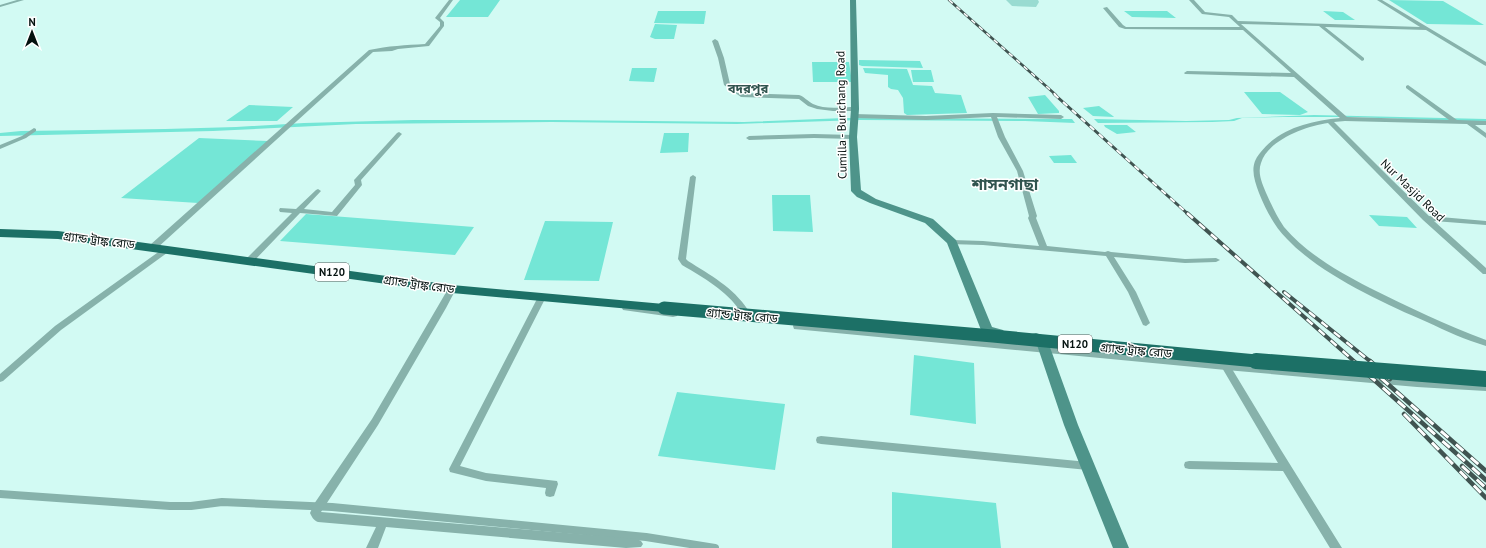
<svg xmlns="http://www.w3.org/2000/svg" width="1486" height="548" font-family="'PT Sans','Noto Sans Bengali',sans-serif">
<style>
.green{fill:#99dbd1}
.water{fill:#74e6d6}
.lines{fill:none;stroke-linecap:round;stroke-linejoin:round}
.pedestrian{stroke:#87b2ab;stroke-width:8}
.minor{fill:#87b2ab;fill-rule:evenodd}
.tertiary{fill:#87b2ab;fill-rule:evenodd}
.secondary{fill:#4e948a;fill-rule:evenodd}
.trunk{fill:#1c7066;fill-rule:evenodd}
.rail-far3-casing{stroke:#405451;stroke-width:2.5}
.rail-far2-casing{stroke:#405451;stroke-width:3}
.rail-far1-casing{stroke:#405451;stroke-width:4}
.rail-casing{stroke:#405451;stroke-width:4.5}
.rail-far3{stroke:#fff;stroke-width:1.5;stroke-dasharray:5;stroke-linecap:butt}
.rail-far2{stroke:#fff;stroke-width:2;stroke-dasharray:6;stroke-linecap:butt}
.rail-far1{stroke:#fff;stroke-width:2.5;stroke-dasharray:8;stroke-linecap:butt}
.rail{stroke:#fff;stroke-width:3;stroke-dasharray:10;stroke-linecap:butt}
.trunk-bridge-far1{stroke:#1c7066;stroke-width:13}
.trunk-bridge{stroke:#1c7066;stroke-width:16}
.labels{text-anchor:middle;dominant-baseline:central;stroke-width:3;stroke-linejoin:round;paint-order:stroke}
.shield{fill:#fff;stroke:#4f5857;stroke-width:1}
.shield-label{font-size:11px;font-weight:bold;fill:#04110f}
.street-label{font-size:12px;fill:#04110f;stroke:#fff}
.far-district-label{font-size:13px;font-weight:bold;fill:#31544f;stroke:#fff}
.district-label{font-size:16px;font-weight:bold;fill:#31544f;stroke:#fff}
</style>
<rect width="100%" height="100%" fill="#d2faf3"/>
<path class="green" d="M 1006,0 L 1038,0 L 1039,2 L 1036,7 L 1012,6 Z"/>
<path class="water" d="M 460,0 L 500,0 L 488,17 L 446,17 Z
M 1389,0 L 1443,1 L 1484,25 L 1427,24 Z
M 658,11 L 706,11 L 704,24 L 654,23 Z
M 1124,11 L 1167,11 L 1176,18 L 1132,17 Z
M 1323,11 L 1343,12 L 1355,20 L 1335,20 Z
M 655,24 L 677,25 L 674,39 L 655,39 L 650,37 Z
M 859,60 L 920,61 L 923,68 L 862,66 L 859,65 Z
M 812,62 L 849,62 L 852,82 L 813,82 Z
M 632,68 L 657,68 L 654,82 L 629,81 Z
M 863,68 L 907,69 L 913,85 L 932,86 L 935,93 L 961,95 L 967,113 L 907,115 L 904,113 L 903,98 L 898,90 L 891,89 L 888,87 L 888,75 L 865,73 Z
M 911,70 L 931,70 L 934,82 L 913,82 Z
M 1244,92 L 1280,92 L 1308,112 L 1300,115 L 1262,114 Z
M 1045,95 L 1059,111 L 1059,113 L 1038,114 L 1028,97 Z
M 249,105 L 293,107 L 277,121 L 226,121 Z
M 1099,106 L 1113,116 L 1114,117 L 1093,116 L 1083,108 Z
M 1314,115 L 1486,119 L 1486,122 L 1352,117 L 1284,117 L 1242,118 L 1234,121 L 1212,122 L 1098,123 L 1094,119 L 1186,121 L 1229,120 L 1237,118 Z
M 845,118 L 1072,119 L 1075,123 L 1025,121 L 860,120 L 737,124 L 551,122 L 356,124 L 213,131 L 0,136 L 0,133 L 21,131 L 165,129 L 236,127 L 304,123 L 413,120 L 556,120 L 744,122 Z
M 1104,125 L 1127,125 L 1136,132 L 1117,134 L 1105,127 Z
M 664,133 L 689,133 L 688,152 L 660,153 Z
M 199,138 L 268,141 L 198,203 L 121,198 Z
M 1071,155 L 1077,163 L 1054,163 L 1049,156 Z
M 772,195 L 810,195 L 813,232 L 773,231 Z
M 306,214 L 474,227 L 455,255 L 280,241 Z
M 1369,215 L 1407,217 L 1417,228 L 1379,226 Z
M 545,221 L 613,222 L 599,281 L 524,280 Z
M 914,355 L 974,363 L 976,424 L 910,415 Z
M 677,392 L 785,404 L 775,470 L 658,456 Z
M 892,492 L 996,503 L 1001,548 L 892,548 Z"/>
<g class="lines">
<path class="pedestrian" d="M 0,494 L 170,506 L 191,506 L 222,502 L 332,507 L 646,537 L 715,548"/>
<path class="minor" d="M 17,0 L 24,0 L 0,7 L 0,5 Z
M 449,0 L 453,0 L 440,18 L 444,22 L 444,26 L 429,46 L 398,49 L 392,51 L 373,52 L 156,249 L 150,249 L 149,247 L 150,245 L 369,50 C 388,46 406,45 425,44 L 440,26 L 440,22 L 435,18 Z
M 1189,0 L 1194,0 L 1205,12 L 1232,15 L 1238,21 L 1420,27 L 1377,0 L 1382,0 L 1486,62 L 1486,66 L 1484,65 L 1426,30 L 1325,27 L 1364,58 L 1364,60 L 1362,61 L 1319,26 L 1241,24 L 1347,117 L 1449,120 L 1406,88 L 1406,86 L 1408,85 L 1457,120 L 1486,121 L 1486,125 L 1475,125 L 1486,133 L 1486,138 L 1467,124 L 1345,121 L 1334,122 L 1389,177 L 1429,216 L 1486,221 L 1486,225 L 1434,221 L 1486,268 L 1486,274 L 1483,274 L 1423,220 L 1328,123 C 1306,126 1268,140 1261,163 C 1257,174 1263,185 1267,195 C 1272,206 1277,217 1284,227 C 1307,254 1339,272 1370,288 C 1408,307 1446,325 1486,340 L 1486,346 C 1466,340 1446,331 1427,322 C 1383,303 1320,274 1287,239 C 1274,226 1266,210 1259,193 C 1254,179 1249,166 1260,153 C 1279,128 1311,121 1340,118 L 1294,77 L 1185,74 L 1184,73 L 1187,71 L 1291,73 L 1243,30 L 1125,29 L 1119,27 L 1103,8 L 1107,7 L 1123,25 L 1126,27 L 1240,27 L 1229,17 L 1202,14 Z
M 715,39 L 718,41 L 724,58 L 730,84 L 742,93 L 799,95 C 805,97 807,101 813,104 C 825,110 842,107 855,107 L 858,109 L 855,111 L 833,111 L 817,109 L 808,106 L 799,99 L 741,97 L 724,85 L 718,58 L 712,41 Z
M 993,113 L 1061,115 L 1064,117 L 1061,119 L 997,117 L 1005,137 L 1023,171 L 1037,216 L 1036,218 L 1047,246 L 1105,252 L 1108,251 L 1111,252 L 1185,259 L 1216,258 L 1220,260 L 1216,262 L 1185,263 L 1114,257 L 1136,292 L 1150,323 L 1146,326 L 1143,325 L 1128,292 L 1106,256 L 983,245 L 949,244 L 948,242 L 952,240 L 983,241 L 1039,246 L 1028,218 L 1029,216 L 1017,171 L 998,137 L 991,117 L 926,120 L 854,118 L 851,116 L 854,114 L 926,116 Z
M 34,128 L 36,129 L 36,131 L 26,138 L 0,149 L 0,145 L 22,136 Z
M 399,132 L 402,134 L 401,135 L 361,180 L 362,185 L 337,216 L 300,213 L 253,262 L 247,262 L 246,260 L 247,258 L 292,213 L 280,212 L 279,210 L 280,208 L 296,209 L 316,190 L 318,189 L 321,191 L 304,209 L 332,212 L 355,185 L 354,180 L 355,179 L 397,133 Z
M 814,134 L 853,135 L 856,137 L 853,139 L 814,138 L 749,140 L 746,138 L 749,136 Z
M 693,175 L 696,177 L 686,259 L 688,261 C 710,275 733,287 748,310 L 747,312 L 741,312 C 726,290 704,278 682,265 L 678,259 L 690,177 Z
M 164,248 L 170,248 L 171,250 L 61,330 L 3,381 L 0,382 L 0,374 L 55,326 Z
M 452,286 L 456,289 L 446,308 L 378,425 L 321,512 L 637,539 L 641,541 L 643,544 L 641,547 L 626,548 L 386,527 L 378,548 L 366,548 L 376,527 L 318,522 C 313,520 312,517 310,513 L 314,504 L 372,419 L 448,289 Z
M 542,294 L 546,297 L 460,466 L 486,473 L 557,481 L 558,484 L 554,496 L 550,497 L 546,496 L 545,493 L 546,488 L 486,481 L 450,472 L 449,469 L 538,297 Z
M 1226,363 L 1229,364 L 1281,450 L 1342,548 L 1330,548 L 1283,471 L 1189,469 L 1185,468 L 1184,465 L 1185,462 L 1189,461 L 1278,463 L 1221,366 L 1223,364 Z
M 821,436 L 1088,462 L 1092,463 L 1093,466 L 1092,469 L 1088,470 L 821,444 L 817,443 L 816,440 L 817,437 Z"/>
<path class="tertiary" d="M 627,305 L 673,311 L 677,312 L 678,314 L 677,316 L 673,317 L 623,310 L 622,308 Z
M 798,322 L 1417,379 L 1486,383 L 1486,391 L 1417,387 L 1226,370 L 794,329 L 793,326 L 794,323 Z"/>
<path class="secondary" d="M 850,0 L 856,0 L 859,109 L 857,137 L 861,190 L 876,199 L 933,219 L 956,240 L 992,327 L 1003,330 L 1005,333 L 1003,336 C 997,338 989,335 983,333 L 981,330 L 947,243 L 925,223 L 870,203 L 857,197 L 851,191 L 849,137 L 851,109 Z
M 1036,333 L 1045,336 L 1047,339 L 1078,425 L 1129,548 L 1113,548 L 1064,425 L 1036,342 L 1030,337 L 1032,334 Z"/>
<path class="trunk" d="M 0,229 L 58,231 L 452,285 L 664,304 L 669,305 L 671,308 L 669,311 L 664,312 L 452,293 L 58,239 L 0,237 Z"/>
<g class="rail-far3-casing">
<path id="rail-far3" d="M 949,0 L 1056,95"/>
</g>
<g class="rail-far2-casing">
<path id="rail-far2" d="M 1054,94 L 1188,214"/>
</g>
<g class="rail-far1-casing">
<path id="rail-far1" d="M 1187,213 L 1355,362
M 1284,292 L 1371,362"/>
</g>
<g class="rail-casing">
<path id="rail" d="M 1353,361 L 1486,480
M 1370,361 L 1390,379
M 1381,378 L 1486,471
M 1404,414 L 1486,498
M 1462,466 L 1486,488"/>
</g>
<use href="#rail-far3" class="rail-far3"/>
<use href="#rail-far2" class="rail-far2"/>
<use href="#rail-far1" class="rail-far1"/>
<use href="#rail" class="rail"/>
<path class="trunk-bridge-far1" d="M 664,308 L 993,336 L 1267,362"/>
<path class="trunk-bridge" d="M 1256,361 L 1486,379"/>
</g>
<g class="labels">
<g class="shield">
<rect x="315" y="263" width="34" height="18" rx="3"/>
<rect x="1058" y="335" width="34" height="18" rx="3"/>
</g>
<g class="shield-label">
<text x="332" y="272">N120</text>
<text x="1075" y="344">N120</text>
</g>
<g class="street-label">
<text transform="translate(841 115) rotate(-91)">Cumilla - Burichang Road</text>
<text transform="translate(1413 190) rotate(44)">Nur Masjid Road</text>
<text transform="translate(99 240) rotate(7)">গ্র্যান্ড ট্রাঙ্ক রোড</text>
<text transform="translate(419 284) rotate(8)">গ্র্যান্ড ট্রাঙ্ক রোড</text>
<text transform="translate(742 315) rotate(5)">গ্র্যান্ড ট্রাঙ্ক রোড</text>
<text transform="translate(1136 350) rotate(5)">গ্র্যান্ড ট্রাঙ্ক রোড</text>
</g>
<g class="far-district-label">
<text x="748" y="88">বদরপুর</text>
</g>
<g class="district-label">
<text x="1005" y="184">শাসনগাছা</text>
</g>
</g>
<g transform="translate(32 32)" stroke="#ffffff" stroke-width="3" paint-order="stroke">
<path d="M0-3L7 15L0 10L-7 15Z" fill="#04110f"/>
<text y="-6" font-size="11" font-weight="bold" text-anchor="middle" fill="#04110f">N</text>
</g>
</svg>
